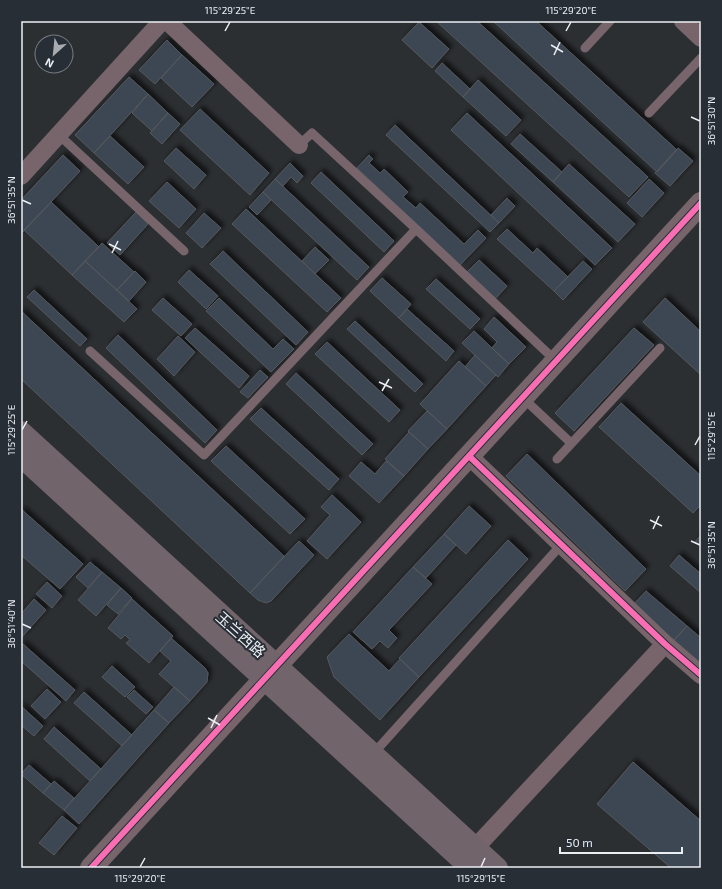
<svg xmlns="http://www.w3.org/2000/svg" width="722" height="889" font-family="'Exo 2','Noto Sans SC',sans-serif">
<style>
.building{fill:#3d4752;stroke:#56595c;filter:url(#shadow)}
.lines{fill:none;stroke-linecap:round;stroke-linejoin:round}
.service{stroke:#77656b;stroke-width:9}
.minor{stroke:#77656b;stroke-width:18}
.tertiary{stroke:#77656b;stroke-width:22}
.trunk{stroke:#71646a;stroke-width:22}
.cycleway-casing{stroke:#282e36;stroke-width:8}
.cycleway{stroke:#f96db3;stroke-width:6}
.ticks{fill:none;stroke:#ebeff4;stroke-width:1.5}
.labels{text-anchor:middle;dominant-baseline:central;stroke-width:4;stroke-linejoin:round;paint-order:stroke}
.street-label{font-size:15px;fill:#ebeff4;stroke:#282e36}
.neatline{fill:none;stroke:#ebeff4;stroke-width:1.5}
.ticks-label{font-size:10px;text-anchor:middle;fill:#ebeff4}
</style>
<defs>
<filter id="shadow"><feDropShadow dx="3.5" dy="-3.5" stdDeviation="2" flood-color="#0009"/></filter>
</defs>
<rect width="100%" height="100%" fill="#2c2f32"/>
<path class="building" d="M 436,21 L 477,21 L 648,177 L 629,197 Z
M 493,21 L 536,21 L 677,150 L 657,172 Z
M 419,22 L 449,49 L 432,68 L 402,40 Z
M 167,40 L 182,55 L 155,84 L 139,70 Z
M 182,55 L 214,84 L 192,107 L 161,78 Z
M 442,63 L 470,89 L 463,97 L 435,71 Z
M 129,77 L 148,94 L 94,153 L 75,135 Z
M 478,80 L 521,120 L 506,136 L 463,97 Z
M 148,94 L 168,113 L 152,131 L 132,113 Z
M 200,109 L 269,173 L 250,195 L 180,130 Z
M 168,113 L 180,124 L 162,144 L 150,133 Z
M 467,113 L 612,248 L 595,265 L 451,130 Z
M 395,125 L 499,223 L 490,232 L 386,135 Z
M 520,134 L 562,172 L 553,182 L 511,144 Z
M 110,136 L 144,167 L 128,184 L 94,153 Z
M 176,148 L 206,175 L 194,189 L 164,161 Z
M 678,148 L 693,161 L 670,186 L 655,173 Z
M 63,155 L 80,171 L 21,234 L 21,200 Z
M 369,155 L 373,159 L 369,163 L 380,173 L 384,169 L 408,192 L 403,197 L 416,208 L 420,203 L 464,244 L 478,230 L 486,238 L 460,265 L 357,168 Z
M 290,163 L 303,176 L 297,183 L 291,177 L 283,186 L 275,179 Z
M 569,164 L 635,224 L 618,242 L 553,182 Z
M 321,172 L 394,241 L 384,252 L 311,183 Z
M 275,179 L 369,267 L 357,280 L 263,192 Z
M 649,179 L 664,193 L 642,217 L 627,203 Z
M 167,182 L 196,209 L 179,228 L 149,201 Z
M 263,192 L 271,200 L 257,215 L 249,207 Z
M 507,198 L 515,206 L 499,223 L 491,215 Z
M 51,202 L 99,247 L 72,275 L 24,230 Z
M 246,209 L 341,298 L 327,312 L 232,224 Z
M 136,212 L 148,224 L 120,255 L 107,243 Z
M 204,213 L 221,228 L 202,248 L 186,233 Z
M 507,229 L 533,253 L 537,248 L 568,277 L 554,291 L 497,239 Z
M 102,243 L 134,272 L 117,290 L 85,261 Z
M 315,247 L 329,260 L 315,274 L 302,261 Z
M 223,251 L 308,332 L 296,345 L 210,264 Z
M 479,260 L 507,286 L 495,299 L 467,272 Z
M 85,261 L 137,309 L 124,322 L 72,275 Z
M 583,261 L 592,269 L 563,300 L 554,291 Z
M 189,270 L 218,296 L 206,309 L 178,282 Z
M 135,271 L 146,282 L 129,301 L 117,290 Z
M 382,278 L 411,304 L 399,318 L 370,291 Z
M 436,279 L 480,319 L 470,329 L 426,289 Z
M 34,290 L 87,339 L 80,346 L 27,297 Z
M 163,298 L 192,324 L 181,336 L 152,310 Z
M 219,298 L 273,349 L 283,339 L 294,349 L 271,372 L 206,311 Z
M 665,298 L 701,332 L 701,375 L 643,322 Z
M 407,309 L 454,351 L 446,361 L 399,318 Z
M 21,311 L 284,556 L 250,593 L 21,379 Z
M 494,317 L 526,347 L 509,364 L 492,348 L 497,342 L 484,329 Z
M 355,321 L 423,384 L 415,392 L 347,329 Z
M 195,328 L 249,376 L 239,388 L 185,338 Z
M 634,328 L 654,345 L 574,431 L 555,413 Z
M 474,331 L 509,364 L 498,377 L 462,343 Z
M 118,335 L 217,430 L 205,443 L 106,348 Z
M 178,336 L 195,352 L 174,376 L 157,359 Z
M 327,342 L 400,410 L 389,422 L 315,354 Z
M 475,355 L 496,375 L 486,386 L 465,367 Z
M 459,361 L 486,386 L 447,429 L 420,404 Z
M 260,370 L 268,377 L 248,398 L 240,392 Z
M 296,373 L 373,444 L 362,455 L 286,384 Z
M 621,403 L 701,476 L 701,505 L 693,513 L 599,427 Z
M 261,408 L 339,479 L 329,490 L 250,419 Z
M 427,411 L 447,429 L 428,449 L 408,431 Z
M 409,432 L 428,449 L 404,476 L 385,459 Z
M 226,446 L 305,519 L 290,534 L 211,461 Z
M 527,454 L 646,569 L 625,591 L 506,476 Z
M 386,461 L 404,476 L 379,503 L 349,476 L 361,462 L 375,474 Z
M 332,495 L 361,522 L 327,559 L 307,541 L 330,515 L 321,507 Z
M 469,506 L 491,526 L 466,554 L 444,534 Z
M 21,509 L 83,564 L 60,589 L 21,555 Z
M 444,534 L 456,545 L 426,578 L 413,567 Z
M 701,535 L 701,547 L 695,542 Z
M 508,540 L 528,559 L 419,677 L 399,658 Z
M 299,541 L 314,555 L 271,601 L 266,603 L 258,600 L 250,593 Z
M 679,555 L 701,574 L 701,593 L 670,566 Z
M 90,562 L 102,572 L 88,588 L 76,577 Z
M 413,567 L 432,584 L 389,630 L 397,638 L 388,648 L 380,641 L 372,649 L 353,632 Z
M 102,572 L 121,588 L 96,616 L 78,600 Z
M 47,582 L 62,596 L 52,608 L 36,594 Z
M 121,588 L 132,598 L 118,614 L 107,605 Z
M 646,591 L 687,626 L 674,640 L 633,605 Z
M 34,599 L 46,610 L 21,638 L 21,614 Z
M 132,599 L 173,636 L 149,663 L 126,643 L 130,640 L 125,635 L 121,639 L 108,628 Z
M 687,626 L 701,638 L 701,663 L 674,640 Z
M 349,634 L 389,671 L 400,659 L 419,677 L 380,720 L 334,677 L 327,657 Z
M 171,638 L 205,668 L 208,673 L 207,682 L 190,701 L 159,674 L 171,661 L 160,651 Z
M 23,644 L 75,690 L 66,701 L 21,661 L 21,646 Z
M 112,666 L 135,687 L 125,697 L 102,677 Z
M 174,687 L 190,701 L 169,723 L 154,710 Z
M 47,689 L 61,702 L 45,719 L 31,706 Z
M 134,690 L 153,707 L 146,714 L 127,697 Z
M 84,692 L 132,735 L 122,746 L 74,703 Z
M 21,706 L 43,726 L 34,736 L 21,725 Z
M 154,710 L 169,723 L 79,824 L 64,810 Z
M 54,727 L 101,769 L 90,781 L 44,739 Z
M 633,762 L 701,821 L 701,868 L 671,868 L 597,804 Z
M 29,765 L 51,784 L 43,793 L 21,774 Z
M 54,781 L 74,798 L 64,810 L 43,793 Z
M 62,816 L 77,828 L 54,855 L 39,843 Z"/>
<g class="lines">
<path class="service" d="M 585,48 L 610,21
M 649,113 L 701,58
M 59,135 L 184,251
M 299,145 L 312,133 L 416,229 L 556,361
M 90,351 L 204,455 L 416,229
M 523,398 L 571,443
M 557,459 L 660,348
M 373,754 L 561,545"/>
<path class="minor" d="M 167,21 L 299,145
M 683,21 L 701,38
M 21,176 L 162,21
M 469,456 L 665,644 L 701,675
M 475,848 L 665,644"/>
<path class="tertiary" d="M 91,868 L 701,203"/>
<path class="trunk" d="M 21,432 L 497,868
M 21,456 L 471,868"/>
<g class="cycleway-casing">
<path id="cycleway" d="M 469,456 L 665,644 L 701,675
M 91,868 L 701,203"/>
</g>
<use href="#cycleway" class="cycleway"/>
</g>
<path class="ticks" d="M 225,31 L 230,22M 566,31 L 571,22M 551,45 L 563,52M 554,55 L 560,42M 691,117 L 700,121M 22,200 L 31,204M 109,244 L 121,250M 112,253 L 118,241M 379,382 L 392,388M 382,391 L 389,379M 22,430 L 27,421M 695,445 L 700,436M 650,520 L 662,526M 653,529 L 659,516M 691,541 L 700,545M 22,624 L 31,628M 208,718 L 220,725M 211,728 L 217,715M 140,867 L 145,858M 481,867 L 485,858"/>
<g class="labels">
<g class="street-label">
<text transform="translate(241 634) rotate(42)">玉兰西路</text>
</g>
</g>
<rect width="722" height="889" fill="none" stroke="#282e36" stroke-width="44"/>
<g transform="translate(54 54) rotate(207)"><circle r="19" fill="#282e36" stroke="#767b82"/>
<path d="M0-3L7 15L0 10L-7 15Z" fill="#a8acb0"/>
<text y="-6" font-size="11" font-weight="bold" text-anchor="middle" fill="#ebeff4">N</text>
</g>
<path d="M560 847v6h122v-6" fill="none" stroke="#ebeff4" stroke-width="2"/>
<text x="566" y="847" font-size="12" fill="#ebeff4" stroke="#282e36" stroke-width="3" paint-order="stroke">50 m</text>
<rect x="22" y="22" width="678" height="845" class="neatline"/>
<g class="ticks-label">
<text x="230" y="14">115°29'25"E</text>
<text x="571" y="14">115°29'20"E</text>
<text transform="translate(711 121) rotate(-90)" y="4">36°51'30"N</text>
<text transform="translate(11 200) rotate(-90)" y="4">36°51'35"N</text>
<text transform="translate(11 430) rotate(-90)" y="4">115°29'25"E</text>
<text transform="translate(711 436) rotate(-90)" y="4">115°29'15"E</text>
<text transform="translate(711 545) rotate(-90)" y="4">36°51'35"N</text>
<text transform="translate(11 624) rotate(-90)" y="4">36°51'40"N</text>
<text x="140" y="882">115°29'20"E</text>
<text x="481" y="882">115°29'15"E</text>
</g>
</svg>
